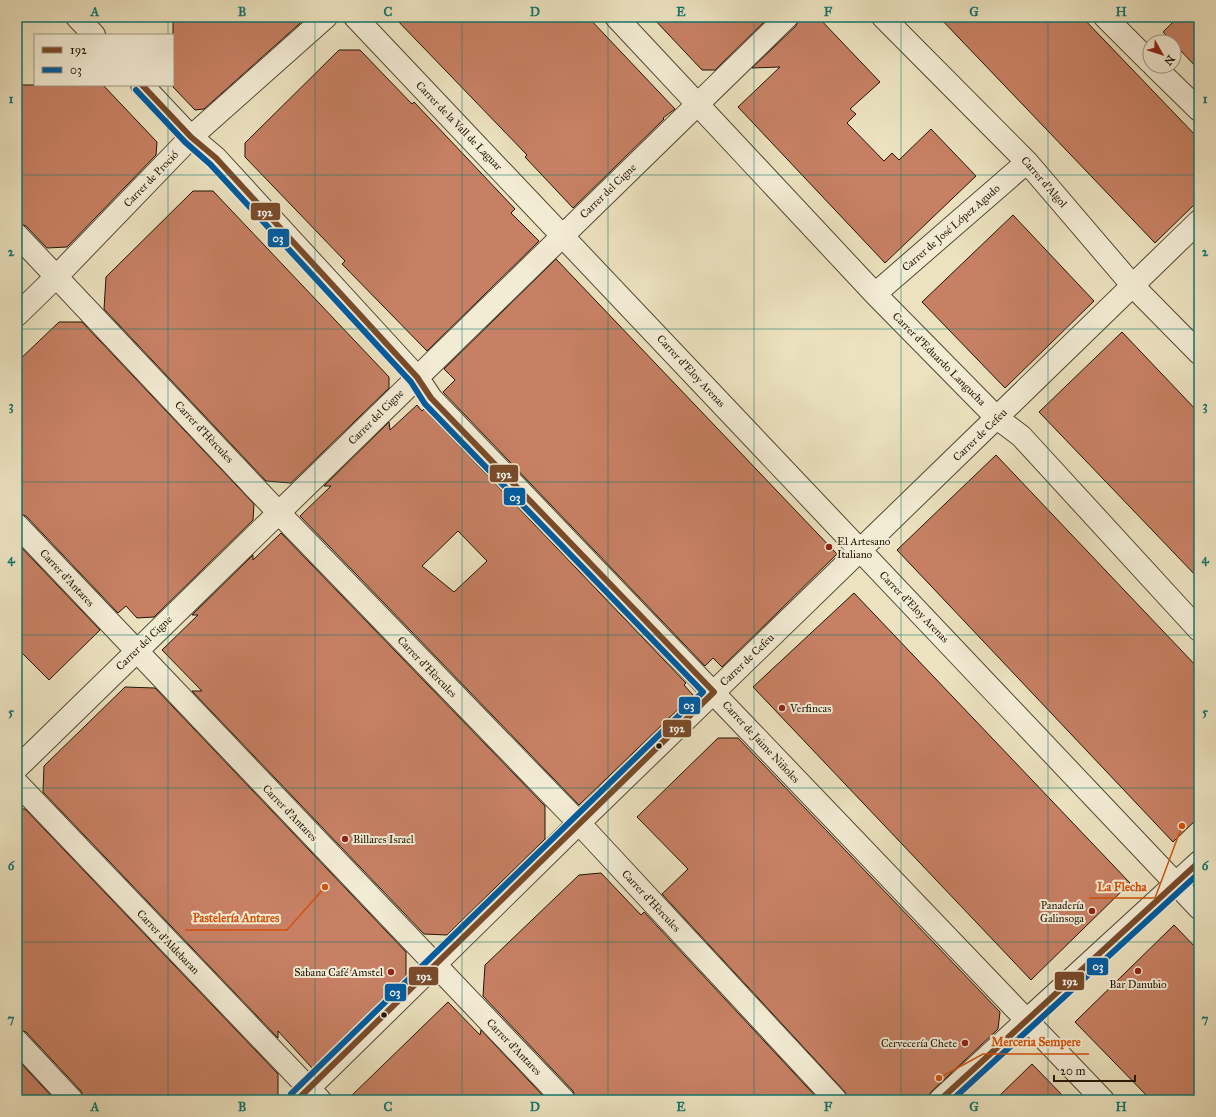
<svg xmlns="http://www.w3.org/2000/svg" width="1216" height="1117" font-family="'IM FELL Great Primer',serif">
<style>
.building{fill:#c78064;stroke:#201505;fill-rule:evenodd}
.lines{fill:none;stroke-linecap:round;stroke-linejoin:round}
.minor-casing{stroke:#534834;stroke-width:24}
.minor{stroke:#f3ecd5;stroke-width:22}
.bus-1-casing{stroke:#f3ecd5;stroke-width:9}
.bus-2-casing{stroke:#f3ecd5;stroke-width:9}
.bus-1{stroke:#7a4b2a;stroke-width:6}
.bus-2{stroke:#005ca2;stroke-width:6}
.grid{fill:none;stroke:#0f766e;stroke-width:1;stroke-opacity:0.55}
.poi-dot{fill:#8f2418;stroke:#f3ecd5;stroke-width:1.5}
.bus-dot{fill:#201505;stroke:#f3ecd5;stroke-width:1.5}
.labels{text-anchor:middle;dominant-baseline:central;stroke-width:4;stroke-linejoin:round;paint-order:stroke}
.street-label{font-size:11px;fill:#201505;stroke:#f3ecd5}
.poi-label{font-size:11px;fill:#201505;stroke:#f3ecd5;text-anchor:start}
.leader{fill:none;stroke:#d4520b;stroke-width:1.5}
.callout-dot{fill:#d4520b;stroke:#f3ecd5;stroke-width:1.5}
.callout-label{font-size:12px;text-anchor:middle;font-weight:bold;fill:#d4520b;stroke:#f3ecd5;stroke-width:4;stroke-linejoin:round;paint-order:stroke}
.line-badge{stroke:#f3ecd5;stroke-width:1.5}
.badge-label{font-size:11px;text-anchor:middle;font-weight:bold;fill:#fff}
.neatline{fill:none;stroke:#0f766e;stroke-width:1.5}
.grid-label{font-size:13px;text-anchor:middle;font-weight:bold;fill:#0f766e}
</style>
<rect width="100%" height="100%" fill="#ece2bf"/>
<filter id="stains"><feTurbulence type="fractalNoise" baseFrequency=".005" numOctaves="4"/><feColorMatrix values="0 0 0 0 .2 0 0 0 0 .09 0 0 0 0 .02 0 0 0 .5 -.17"/></filter>
<radialGradient id="worn" r=".72"><stop offset=".6" stop-color="#630" stop-opacity="0"/><stop offset="1" stop-color="#630" stop-opacity=".3"/></radialGradient>
<path class="building" d="M 173,17 L 307,17 L 204,109 L 195,110 L 173,87 Z
M 394,17 L 588,17 L 675,109 L 663,118 L 664,119 L 573,208 L 525,157 L 527,155 Z
M 652,17 L 769,17 L 715,70 L 702,70 Z
M 799,17 L 818,17 L 880,82 L 850,109 L 856,114 L 847,123 L 884,161 L 892,153 L 899,160 L 931,129 L 976,176 L 885,263 L 738,107 L 780,67 L 752,68 L 796,26 Z
M 939,17 L 1082,17 L 1199,139 L 1199,200 L 1155,243 Z
M 1178,17 L 1199,17 L 1199,70 L 1163,32 Z
M 339,50 L 360,50 L 412,104 L 414,102 L 515,209 L 511,213 L 539,241 L 427,351 L 342,264 L 345,261 L 245,157 L 245,143 Z
M 17,85 L 103,85 L 157,142 L 156,155 L 67,247 L 47,248 L 26,226 L 17,223 Z
M 193,191 L 213,191 L 389,377 L 389,388 L 291,483 L 266,481 L 104,309 L 106,277 Z
M 1013,215 L 1094,301 L 1005,388 L 922,302 Z
M 556,259 L 837,554 L 722,667 L 713,658 L 705,666 L 443,392 L 455,380 L 444,369 Z
M 59,322 L 82,322 L 254,504 L 253,520 L 154,617 L 137,618 L 126,606 L 118,613 L 26,516 L 17,513 L 17,362 Z
M 1122,332 L 1199,413 L 1199,579 L 1039,412 Z
M 417,405 L 422,411 L 424,409 L 686,683 L 684,685 L 693,695 L 579,805 L 300,516 L 331,486 L 324,486 L 389,422 L 390,430 ZM 458,531 L 487,561 L 454,592 L 422,566 Z
M 996,455 L 1199,669 L 1199,817 L 1173,842 L 897,550 Z
M 281,533 L 545,806 L 545,839 L 447,935 L 424,934 L 192,691 L 202,691 L 162,650 L 198,615 L 192,615 L 253,555 L 253,560 Z
M 17,543 L 100,630 L 49,680 L 17,648 Z
M 854,593 L 1130,883 L 1031,980 L 753,687 Z
M 125,687 L 155,688 L 406,952 L 406,976 L 312,1068 L 278,1031 L 278,1038 L 43,792 L 44,766 Z
M 718,738 L 738,738 L 1000,1012 L 998,1029 L 932,1091 L 925,1100 L 848,1100 L 845,1092 L 662,894 L 688,869 L 637,817 Z
M 17,809 L 25,809 L 278,1074 L 278,1100 L 84,1100 L 81,1091 L 26,1032 L 17,1029 Z
M 601,873 L 641,915 L 644,912 L 819,1100 L 576,1100 L 573,1091 L 483,996 L 485,965 L 579,875 Z
M 1174,925 L 1199,951 L 1199,1100 L 1151,1100 L 1075,1022 Z
M 448,1002 L 480,1035 L 481,1030 L 547,1100 L 347,1100 Z
M 17,1059 L 55,1100 L 17,1100 Z
M 1032,1064 L 1067,1100 L 995,1100 Z"/>
<g class="lines">
<g class="minor-casing">
<path id="minor" d="M 77,17 L 94,35
M 355,17 L 1199,908
M 616,17 L 875,294 L 997,418 L 1021,436 L 1199,630
M 883,17 L 1027,162 L 1133,286 L 1199,353
M 1105,17 L 1150,62
M 1154,66 L 1199,110
M 142,85 L 191,137 L 216,158 L 417,377 L 431,398 L 1103,1100
M 17,235 L 279,513 L 579,823 L 836,1100
M 875,294 L 1027,162
M 17,315 L 57,276 L 191,137 L 326,17
M 17,525 L 564,1100
M 17,768 L 787,17
M 17,783 L 320,1100
M 17,1041 L 72,1100
M 297,1100 L 579,823 L 1199,221
M 940,1100 L 1199,862"/>
</g>
<use href="#minor" class="minor"/>
<g class="bus-1-casing">
<path id="bus-1" d="M 142,85 L 191,137 L 216,158 L 417,377 L 431,398 L 714,692 L 297,1100
M 940,1100 L 1199,862"/>
</g>
<g class="bus-2-casing">
<path id="bus-2" d="M 136,90 L 185,142 L 210,164 L 411,382 L 425,404 L 703,692 L 291,1094
M 952,1100 L 1199,873"/>
</g>
<use href="#bus-1" class="bus-1"/>
<use href="#bus-2" class="bus-2"/>
</g>
<path class="grid" d="M 168,17 L 168,35M 315,17 L 315,1100M 462,17 L 462,1100M 608,17 L 608,1100M 754,17 L 754,1100M 901,17 L 901,1100M 1048,17 L 1048,1100M 168,85 L 168,1100M 17,175 L 1199,175M 17,329 L 1199,329M 17,482 L 1199,482M 17,635 L 1199,635M 17,788 L 1199,788M 17,942 L 1199,942"/>
<g class="poi-dot">
<circle cx="829" cy="547" r="4"/>
<circle cx="782" cy="708" r="4"/>
<circle cx="345" cy="839" r="4"/>
<circle cx="1092" cy="911" r="4"/>
<circle cx="1138" cy="971" r="4"/>
<circle cx="391" cy="972" r="4"/>
<circle cx="965" cy="1043" r="4"/>
</g>
<g class="bus-dot">
<circle cx="659" cy="746" r="3.5"/>
<circle cx="384" cy="1015" r="3.5"/>
</g>
<g class="labels">
<g class="street-label">
<text transform="translate(459 126) rotate(46)">Carrer de la Vall de Laguar</text>
<text transform="translate(151 179) rotate(-46)">Carrer de Proció</text>
<text transform="translate(1044 182) rotate(49)">Carrer d'Algol</text>
<text transform="translate(608 191) rotate(-44)">Carrer del Cigne</text>
<text transform="translate(951 228) rotate(-41)">Carrer de José López Agudo</text>
<text transform="translate(939 359) rotate(45)">Carrer d'Eduardo Langucha</text>
<text transform="translate(691 371) rotate(47)">Carrer d'Eloy Arenas</text>
<text transform="translate(376 417) rotate(-45)">Carrer del Cigne</text>
<text transform="translate(204 432) rotate(47)">Carrer d'Hèrcules</text>
<text transform="translate(980 435) rotate(-44)">Carrer de Cefeu</text>
<text transform="translate(67 578) rotate(47)">Carrer d'Antares</text>
<text transform="translate(914 607) rotate(46)">Carrer d'Eloy Arenas</text>
<text transform="translate(144 643) rotate(-44)">Carrer del Cigne</text>
<text transform="translate(747 660) rotate(-44)">Carrer de Cefeu</text>
<text transform="translate(427 667) rotate(46)">Carrer d'Hèrcules</text>
<text transform="translate(761 742) rotate(47)">Carrer de Jaime Niñoles</text>
<text transform="translate(290 813) rotate(46)">Carrer d'Antares</text>
<text transform="translate(651 901) rotate(47)">Carrer d'Hèrcules</text>
<text transform="translate(168 942) rotate(46)">Carrer d'Aldebaran</text>
<text transform="translate(514 1047) rotate(46)">Carrer d'Antares</text>
</g>
<g class="poi-label">
<text x="837" y="541">El Artesano<tspan x="837" dy="13">Italiano</tspan></text>
<text x="790" y="708">Verfincas</text>
<text x="353" y="839">Billares Israel</text>
<text x="1084" y="905" text-anchor="end">Panadería<tspan x="1084" dy="13">Galinsoga</tspan></text>
<text x="383" y="972" text-anchor="end">Sabana Café Amstel</text>
<text x="1138" y="984" text-anchor="middle">Bar Danubio</text>
<text x="957" y="1043" text-anchor="end">Cervecería Chete</text>
</g>
</g>
<path class="leader" d="M1182 826L1155 898H1089M325 887L287 930H185M939 1078L983 1054H1089"/>
<g class="callout-dot">
<circle cx="1182" cy="826" r="4"/>
<circle cx="325" cy="887" r="4"/>
<circle cx="939" cy="1078" r="4"/>
</g>
<g class="callout-label">
<text x="1122" y="891">La Flecha</text>
<text x="236" y="922">Pastelería Antares</text>
<text x="1036" y="1046">Merceria Sempere</text>
</g>
<g class="line-badge">
<rect x="250" y="202" width="31" height="19" rx="4" fill="#7a4b2a"/>
<rect x="267" y="228" width="23" height="20" rx="4" fill="#005ca2"/>
<rect x="489" y="464" width="30" height="19" rx="4" fill="#7a4b2a"/>
<rect x="503" y="487" width="23" height="19" rx="4" fill="#005ca2"/>
<rect x="678" y="696" width="23" height="19" rx="4" fill="#005ca2"/>
<rect x="662" y="719" width="30" height="19" rx="4" fill="#7a4b2a"/>
<rect x="1086" y="957" width="23" height="19" rx="4" fill="#005ca2"/>
<rect x="408" y="966" width="31" height="20" rx="4" fill="#7a4b2a"/>
<rect x="1054" y="971" width="31" height="20" rx="4" fill="#7a4b2a"/>
<rect x="384" y="983" width="23" height="19" rx="4" fill="#005ca2"/>
</g>
<g class="badge-label">
<text x="265" y="216">192</text>
<text x="278" y="242">03</text>
<text x="504" y="478">192</text>
<text x="515" y="501">03</text>
<text x="689" y="709">03</text>
<text x="677" y="732">192</text>
<text x="1098" y="970">03</text>
<text x="424" y="980">192</text>
<text x="1070" y="985">192</text>
<text x="395" y="996">03</text>
</g>
<rect width="1216" height="1117" fill="none" stroke="#ece2bf" stroke-width="44"/>
<rect x="34" y="34" width="140" height="52" fill="#f3ecd5" stroke="#9f9682"/>
<rect x="42" y="47" width="20" height="6" fill="#7a4b2a" stroke="#9f9682"/>
<text x="70" y="54" font-size="12" fill="#201505">192</text>
<rect x="42" y="67" width="20" height="6" fill="#005ca2" stroke="#9f9682"/>
<text x="70" y="74" font-size="12" fill="#201505">03</text>
<g transform="translate(1162 54) rotate(129)"><circle r="19" fill="#f3ecd5" stroke="#9f9682"/>
<path d="M0-3L7 15L0 10L-7 15Z" fill="#8f2418"/>
<text y="-6" font-size="11" font-weight="bold" text-anchor="middle" fill="#201505">N</text>
</g>
<path d="M1054 1075v6h81v-6" fill="none" stroke="#201505" stroke-width="2"/>
<text x="1060" y="1075" font-size="12" fill="#201505" stroke="#f3ecd5" stroke-width="3" paint-order="stroke">20 m</text>
<rect x="22" y="22" width="1172" height="1073" class="neatline"/>
<g class="grid-label">
<text x="95" y="16">A</text>
<text x="242" y="16">B</text>
<text x="388" y="16">C</text>
<text x="535" y="16">D</text>
<text x="681" y="16">E</text>
<text x="828" y="16">F</text>
<text x="974" y="16">G</text>
<text x="1121" y="16">H</text>
<text x="11" y="103">1</text>
<text x="1205" y="103">1</text>
<text x="11" y="256">2</text>
<text x="1205" y="256">2</text>
<text x="11" y="410">3</text>
<text x="1205" y="410">3</text>
<text x="11" y="563">4</text>
<text x="1205" y="563">4</text>
<text x="11" y="716">5</text>
<text x="1205" y="716">5</text>
<text x="11" y="870">6</text>
<text x="1205" y="870">6</text>
<text x="11" y="1023">7</text>
<text x="1205" y="1023">7</text>
<text x="95" y="1111">A</text>
<text x="242" y="1111">B</text>
<text x="388" y="1111">C</text>
<text x="535" y="1111">D</text>
<text x="681" y="1111">E</text>
<text x="828" y="1111">F</text>
<text x="974" y="1111">G</text>
<text x="1121" y="1111">H</text>
</g>
<rect width="100%" height="100%" filter="url(#stains)"/>
<rect width="100%" height="100%" fill="url(#worn)"/>
</svg>
